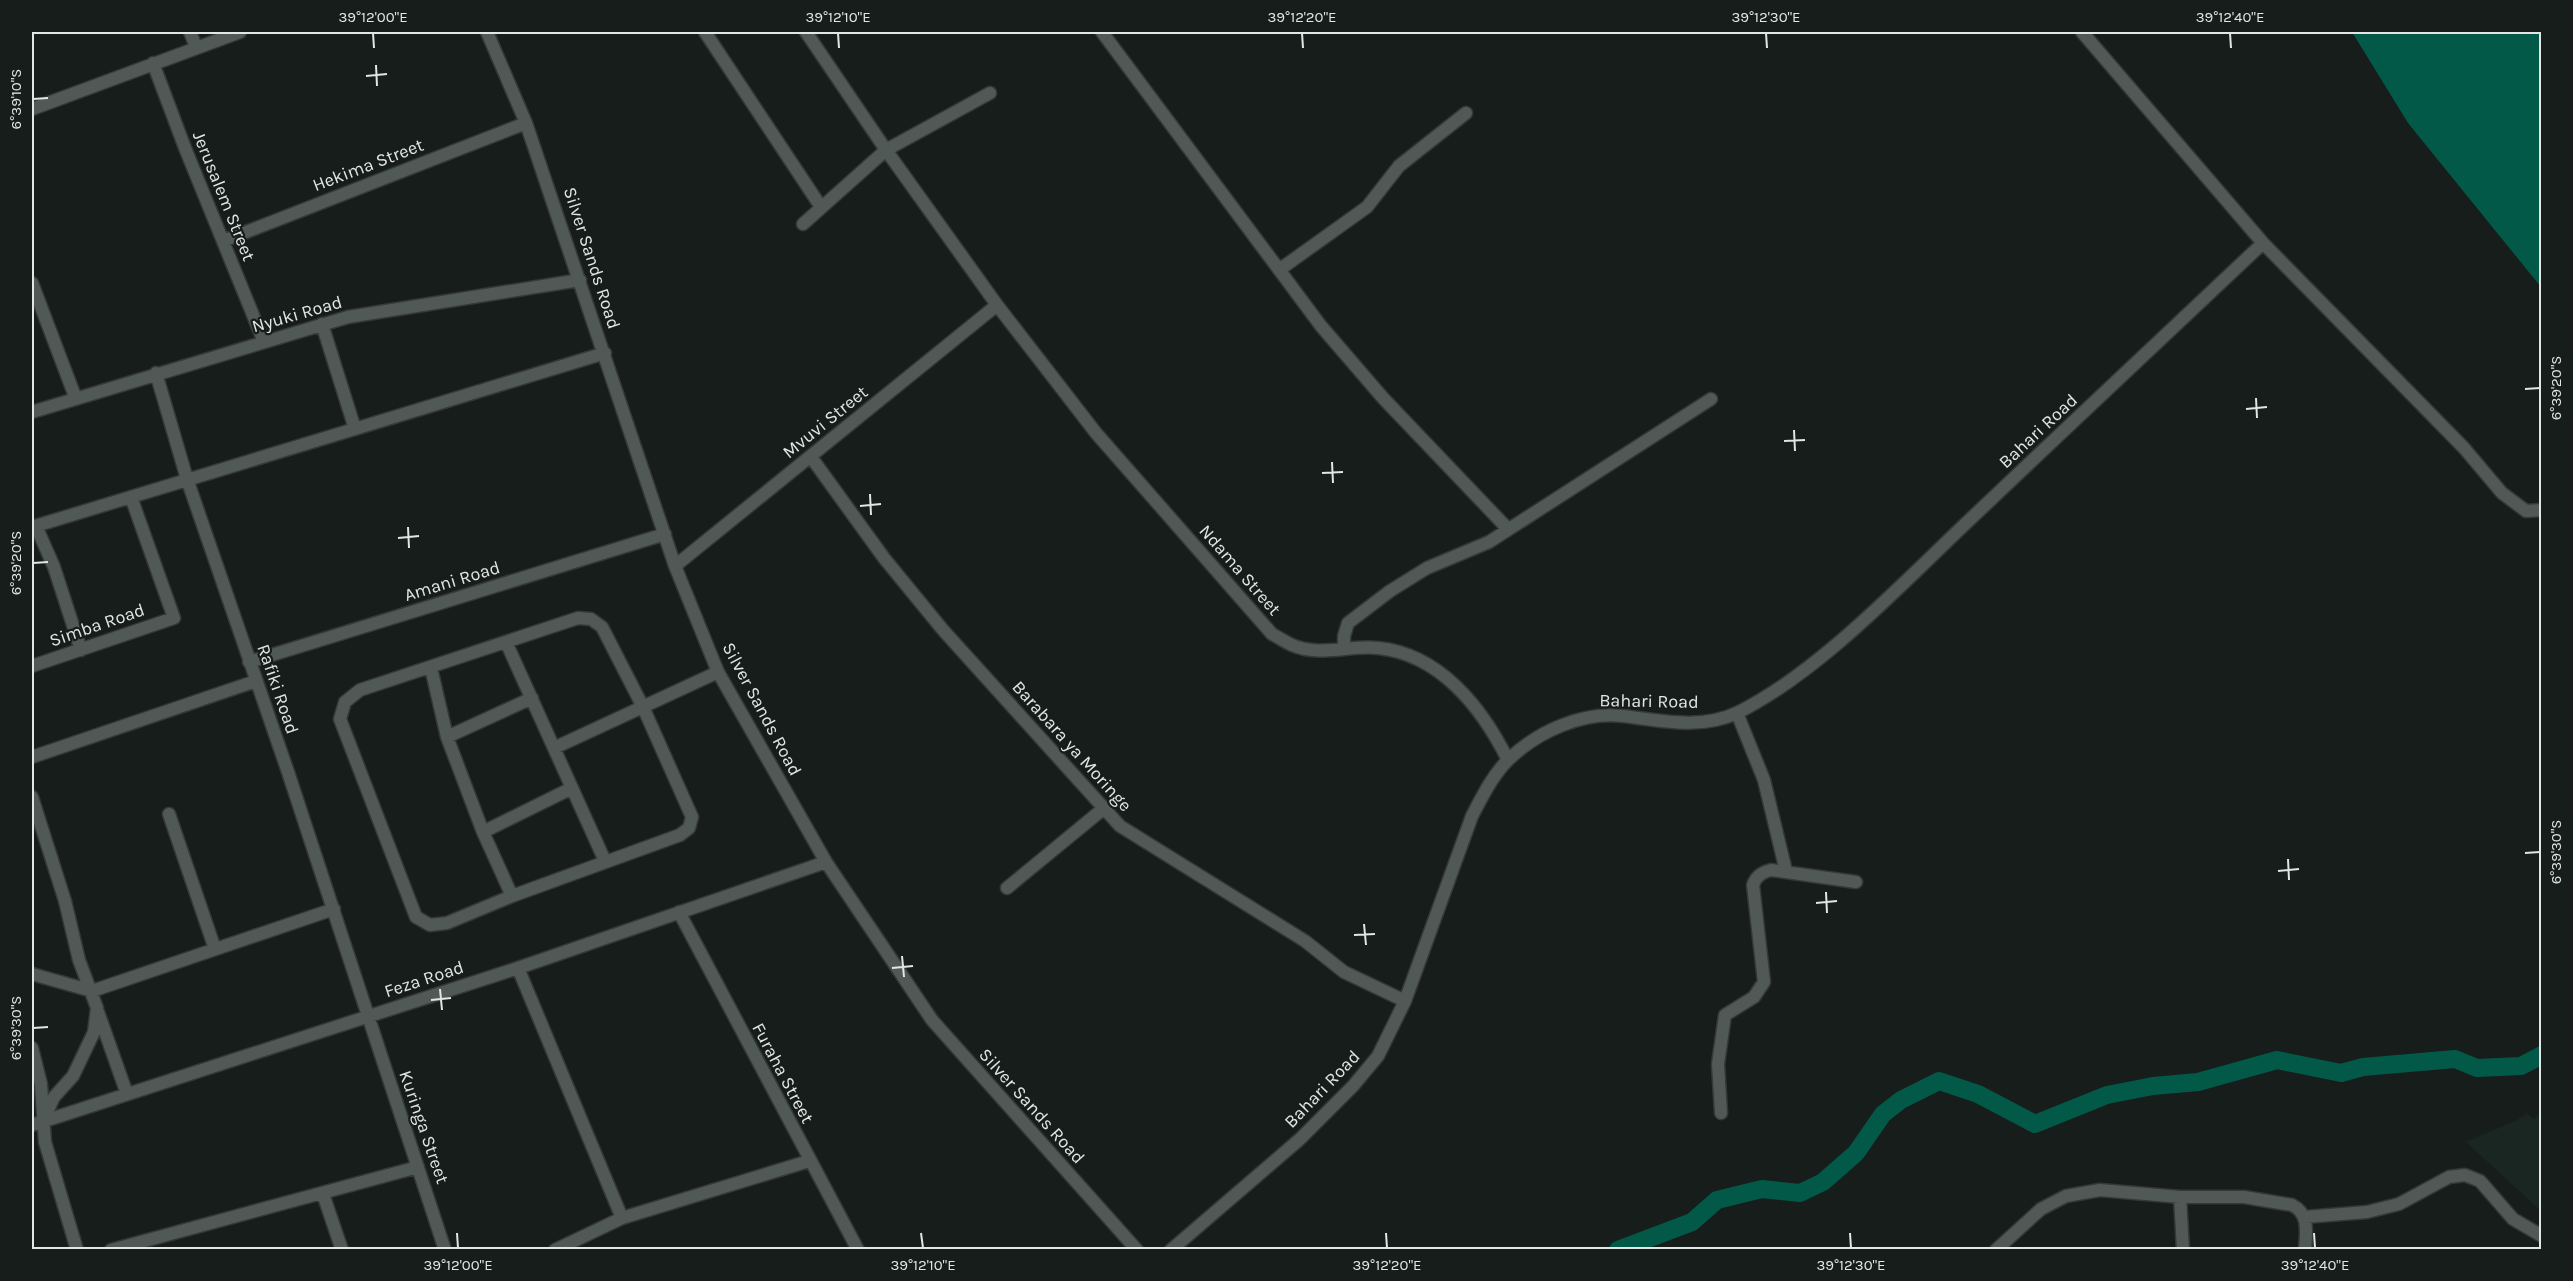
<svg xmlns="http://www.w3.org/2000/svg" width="2573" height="1281" font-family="Karla,sans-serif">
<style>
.built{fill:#192622}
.water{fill:#035948}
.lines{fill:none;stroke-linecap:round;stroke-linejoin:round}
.river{stroke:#035948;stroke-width:18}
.minor-casing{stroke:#343837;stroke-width:15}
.minor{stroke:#515956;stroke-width:12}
.ticks{fill:none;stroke:#e2e6e5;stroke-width:2}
.labels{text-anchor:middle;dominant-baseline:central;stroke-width:4.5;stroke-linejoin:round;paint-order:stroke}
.street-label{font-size:18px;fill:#e2e6e5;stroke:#171d1b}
.neatline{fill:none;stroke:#e2e6e5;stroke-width:2}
.ticks-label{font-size:15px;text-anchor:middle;fill:#e2e6e5}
</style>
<rect width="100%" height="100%" fill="#171d1b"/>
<path class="built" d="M 2527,1113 L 2533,1119 L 2541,1114 L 2541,1211 L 2466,1142 L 2517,1120 Z"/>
<path class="water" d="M 2352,32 L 2541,32 L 2541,287 L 2408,123 Z"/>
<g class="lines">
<path class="river" d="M 1618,1250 L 1692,1222 L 1717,1200 L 1762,1189 L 1800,1193 L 1823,1182 L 1856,1153 L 1883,1114 L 1901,1100 L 1939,1081 L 1978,1094 L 2035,1124 L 2107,1095 L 2153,1086 L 2198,1082 L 2277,1060 L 2341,1073 L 2363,1067 L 2455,1059 L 2477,1068 L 2521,1066 L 2542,1055"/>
<g class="minor-casing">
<path id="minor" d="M 190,32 L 196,47
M 487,32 L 526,123 L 675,566 L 718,672 L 826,862 L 932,1020 L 1137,1250
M 705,32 L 821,207
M 806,32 L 886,150 L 997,305 L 1096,433 L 1272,634 C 1278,637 1285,642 1292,645 C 1319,657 1350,645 1378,648 C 1440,654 1482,708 1508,760
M 1102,32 L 1321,326 L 1383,398 L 1508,529
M 2082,32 L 2263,243 L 2464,448 L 2502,493 L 2526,511 L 2542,510
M 153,63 L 185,148 L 264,342
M 32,109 L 240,32
M 803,224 L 886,150 L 990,93
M 223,241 L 526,123
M 1279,270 L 1367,207 L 1399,166 L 1466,113
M 32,283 L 76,399
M 322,324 L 355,429
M 156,373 L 187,479 L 288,772 L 445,1250
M 32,412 L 348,317 L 580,280
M 811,457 L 884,558 L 943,630 L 1120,826 L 1305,941 L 1344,972 L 1405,1001
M 36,526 L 54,567 L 81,650
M 32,527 L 605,353
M 675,566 L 997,305
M 578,618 L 591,619 L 602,627 L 643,707 L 692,817 L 689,828 L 680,835 L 512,896 L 447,923 L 430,925 L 416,917 L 340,719 L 345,702 L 360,690 Z
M 506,642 L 605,861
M 1344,649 L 1344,636 L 1348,623 L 1390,591 L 1427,568 L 1489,542 L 1711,399
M 249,662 L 665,534
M 32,666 L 174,618 L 131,497
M 431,668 L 447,737 L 483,832 L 512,896
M 1737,713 L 1764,780 L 1786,871
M 447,737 L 532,698
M 554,748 L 718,672
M 32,757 L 256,681
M 32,797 L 65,901 L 79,960 L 97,1008 L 94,1032 L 73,1076 L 54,1097 L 43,1121
M 169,814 L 215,949
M 483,832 L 572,788
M 1007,888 L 1103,809
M 679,912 L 858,1250
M 518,968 L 622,1218
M 32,974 L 92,991 L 334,909
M 98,1012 L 127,1094
M 32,1048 L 41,1084 L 45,1142 L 77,1250
M 1721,1113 L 1718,1064 L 1725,1015 L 1754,997 L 1764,982 L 1753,885 C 1756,876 1762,872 1771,870 L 1856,882
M 32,1125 L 518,968 L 826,862
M 323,1194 L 342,1250
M 2180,1197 L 2183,1250
M 2305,1217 L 2367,1212 L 2399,1204 L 2449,1177 L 2465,1175 L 2480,1181 L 2513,1219 L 2542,1236
M 111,1250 L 418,1167
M 555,1250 L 622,1218 L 809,1161
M 1171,1250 L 1300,1139 L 1353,1086 L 1378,1056 L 1405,1001 L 1472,816 C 1482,797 1492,776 1508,760 C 1537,732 1582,711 1623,716 C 1662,721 1702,730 1739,712 C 1818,672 1897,589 1962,527 C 2062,432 2162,338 2263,243
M 1996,1250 L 2041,1209 L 2066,1196 L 2100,1190 L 2180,1197 L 2244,1197 L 2292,1205 C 2310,1214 2306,1233 2305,1250"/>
</g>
<use href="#minor" class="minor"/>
</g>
<path class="ticks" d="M 373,33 L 374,48M 838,33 L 839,48M 1302,33 L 1303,48M 1766,33 L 1767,48M 2230,33 L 2231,48M 376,65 L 377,86M 366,76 L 387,74M 33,99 L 48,98M 2525,389 L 2540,388M 2256,398 L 2257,418M 2246,409 L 2267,407M 1794,430 L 1795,451M 1784,441 L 1805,440M 1332,462 L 1333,483M 1322,473 L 1343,472M 870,494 L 871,515M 860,506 L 881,504M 408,527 L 409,548M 398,538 L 419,536M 33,563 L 48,562M 2525,853 L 2540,852M 2288,859 L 2289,880M 2278,871 L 2299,869M 1826,892 L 1827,913M 1816,903 L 1837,901M 1364,924 L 1366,945M 1354,935 L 1375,934M 902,956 L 904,977M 892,968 L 913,966M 440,989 L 442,1010M 431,1000 L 451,998M 33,1028 L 48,1027M 457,1233 L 458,1248M 921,1233 L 923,1248M 1386,1233 L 1387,1248M 1850,1233 L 1851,1248M 2314,1233 L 2315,1248"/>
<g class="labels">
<g class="street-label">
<text transform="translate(368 165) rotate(-21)">Hekima Street</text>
<text transform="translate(224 196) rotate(68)">Jerusalem Street</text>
<text transform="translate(592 258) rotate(72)">Silver Sands Road</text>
<text transform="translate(297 314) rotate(-16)">Nyuki Road</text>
<text transform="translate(825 422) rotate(-39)">Mvuvi Street</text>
<text transform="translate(2038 431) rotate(-43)">Bahari Road</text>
<text transform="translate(1240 570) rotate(49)">Ndama Street</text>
<text transform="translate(452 581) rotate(-17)">Amani Road</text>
<text transform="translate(97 625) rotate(-19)">Simba Road</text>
<text transform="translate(278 689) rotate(71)">Rafiki Road</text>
<text transform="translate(1649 701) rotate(1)">Bahari Road</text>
<text transform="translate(762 709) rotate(62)">Silver Sands Road</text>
<text transform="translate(1072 746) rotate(48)">Barabara ya Moringe</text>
<text transform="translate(424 979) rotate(-18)">Feza Road</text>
<text transform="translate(783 1073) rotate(62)">Furaha Street</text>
<text transform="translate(1322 1089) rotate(-46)">Bahari Road</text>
<text transform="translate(1032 1106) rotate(48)">Silver Sands Road</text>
<text transform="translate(424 1127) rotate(71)">Kuringa Street</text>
</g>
</g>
<rect width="2573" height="1281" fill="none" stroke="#171d1b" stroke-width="66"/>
<rect x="33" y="33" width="2507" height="1215" class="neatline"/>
<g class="ticks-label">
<text x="373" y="22">39°12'00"E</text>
<text x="838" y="22">39°12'10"E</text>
<text x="1302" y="22">39°12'20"E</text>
<text x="1766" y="22">39°12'30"E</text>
<text x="2230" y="22">39°12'40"E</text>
<text transform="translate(16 99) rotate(-90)" y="5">6°39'10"S</text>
<text transform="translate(2556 388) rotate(-90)" y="5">6°39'20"S</text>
<text transform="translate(16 563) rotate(-90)" y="5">6°39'20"S</text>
<text transform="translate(2556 852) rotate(-90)" y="5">6°39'30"S</text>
<text transform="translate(16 1028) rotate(-90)" y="5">6°39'30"S</text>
<text x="458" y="1270">39°12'00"E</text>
<text x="923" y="1270">39°12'10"E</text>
<text x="1387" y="1270">39°12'20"E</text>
<text x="1851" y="1270">39°12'30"E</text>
<text x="2315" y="1270">39°12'40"E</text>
</g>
</svg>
